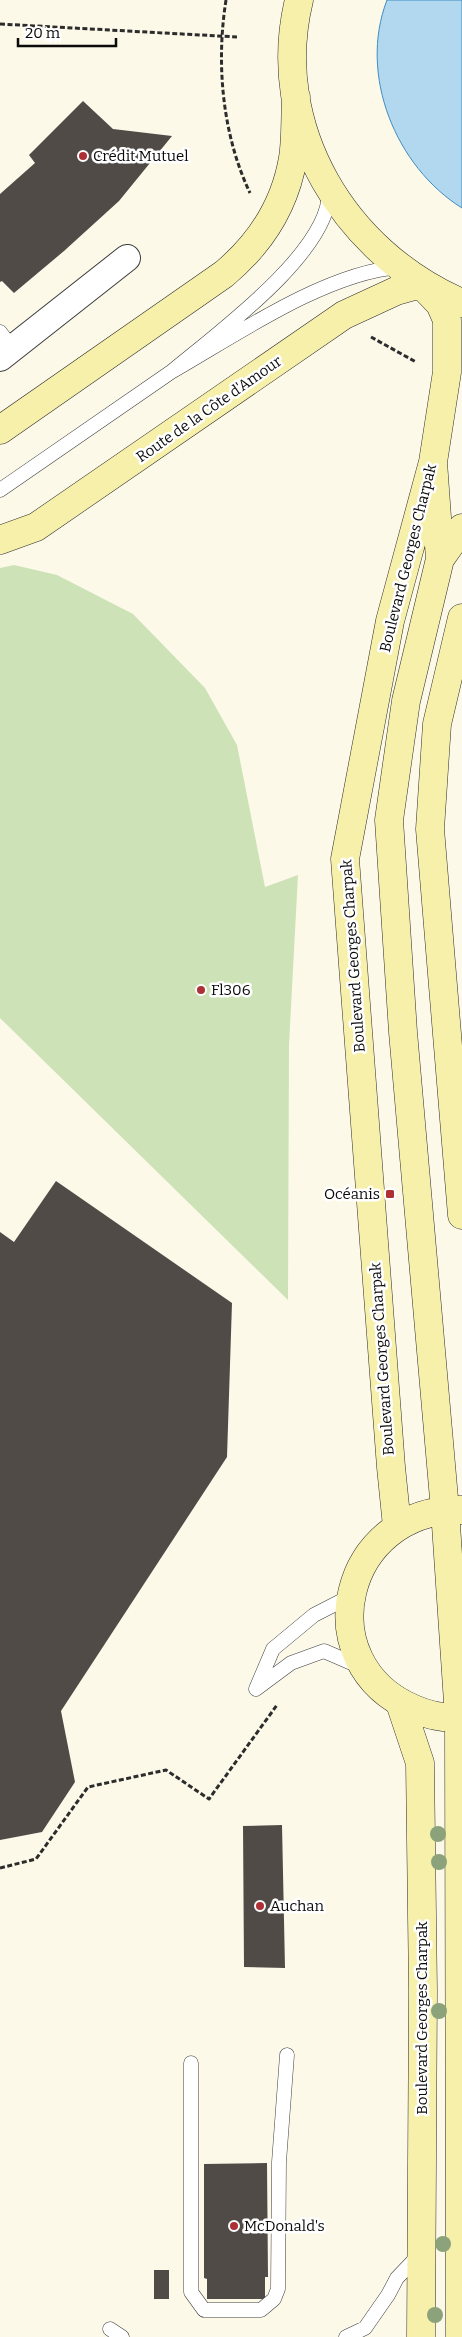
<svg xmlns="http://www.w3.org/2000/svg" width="462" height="2337" font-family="Bitter,serif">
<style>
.green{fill:#cde3b7}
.water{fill:#b2d8f0;stroke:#408cc0}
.building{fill:#514b48}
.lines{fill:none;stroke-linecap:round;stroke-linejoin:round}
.lane-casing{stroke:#3d3d3d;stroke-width:15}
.street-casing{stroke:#3d3d3d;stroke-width:28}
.secondary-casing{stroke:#2c2c2c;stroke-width:29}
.path{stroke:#2c2c2c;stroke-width:3;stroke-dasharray:5 2.5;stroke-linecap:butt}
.lane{stroke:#fff;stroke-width:14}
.street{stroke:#fff;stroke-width:26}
.secondary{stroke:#f7f0aa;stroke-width:28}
.tree{fill:#8ba27b}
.poi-dot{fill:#ac3035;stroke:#fff;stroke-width:2}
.labels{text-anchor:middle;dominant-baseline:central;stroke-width:5;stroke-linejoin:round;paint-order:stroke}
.poi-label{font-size:15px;fill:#0a0a0a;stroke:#fff;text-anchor:start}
.street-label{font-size:15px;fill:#0a0a0a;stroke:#fff}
</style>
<rect width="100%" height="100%" fill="#fdf9e9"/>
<path class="green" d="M 14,565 L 57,575 L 133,614 L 205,688 L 237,745 L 265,887 L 298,875 L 289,1045 L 288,1300 L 0,1018 L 0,568 Z"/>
<path class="water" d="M 387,0 L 462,0 L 462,208 C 396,167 358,75 387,0 Z"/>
<path class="building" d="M 83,101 L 113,129 L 172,136 L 119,201 L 64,251 L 14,293 L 2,281 L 0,282 L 0,194 L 35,163 L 29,155 Z
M 56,1181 L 232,1303 L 227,1457 L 61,1711 L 75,1782 L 42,1832 L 0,1840 L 0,1232 L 14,1242 Z
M 282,1825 L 285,1968 L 244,1967 L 243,1826 Z
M 267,2163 L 268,2277 L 265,2277 L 265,2299 L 207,2299 L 207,2279 L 204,2278 L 204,2164 Z
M 154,2270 L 169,2270 L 169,2299 L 154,2299 Z"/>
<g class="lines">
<g class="lane-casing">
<path id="lane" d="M 329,192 C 330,252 215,335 171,372 C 236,335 325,273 399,267
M 0,332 L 13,349
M 0,490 L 171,372
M 256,1689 L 273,1649 L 314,1615 L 351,1596
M 256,1689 L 291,1663 L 324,1651 L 361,1667
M 191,2063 L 191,2292 L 204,2310 L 261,2310 L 274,2299 L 278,2289 L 279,2162 L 287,2055
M 110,2329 L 122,2337
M 346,2337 L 365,2328 L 388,2295 L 397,2278 L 420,2254"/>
</g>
<g class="street-casing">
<path id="street" d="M 0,358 L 127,258"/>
</g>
<g class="secondary-casing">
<path id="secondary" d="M 299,0 C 268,128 345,253 462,303
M 0,430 L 224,274 C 261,243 285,206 293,158 C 296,139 295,117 296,97
M 433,462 L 440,559 L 406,701 L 389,820 L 403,1032 L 445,1510 L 459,1717 L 460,2337
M 0,540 L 36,527 L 344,315 L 396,291 L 421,284 L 440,304 L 447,320 L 447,372 L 433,462 L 390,621 L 345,859 L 391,1467 L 397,1526
M 440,559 L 462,528
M 462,618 L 437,724 L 430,829 L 462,1215
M 462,1510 C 343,1507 305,1663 414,1709 C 428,1715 446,1719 462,1717
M 400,1703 L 420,1763 L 423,1991 L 421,2337"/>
</g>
<path class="path" d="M 226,0 C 216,63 222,134 250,193
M 0,24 L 237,37
M 371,337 L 416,362
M 0,1868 L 36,1859 L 88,1787 L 166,1770 L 209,1799 L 277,1705"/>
<use href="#lane" class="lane"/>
<use href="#street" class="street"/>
<use href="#secondary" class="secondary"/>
</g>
<g class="tree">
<circle cx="438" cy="1834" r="8"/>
<circle cx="439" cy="1862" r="8"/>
<circle cx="439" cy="2011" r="8"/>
<circle cx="443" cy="2244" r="8"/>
<circle cx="435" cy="2315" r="8"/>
</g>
<g class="poi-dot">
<circle cx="83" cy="156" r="5"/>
<circle cx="201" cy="990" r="5"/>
<rect x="385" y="1189" width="10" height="10" rx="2.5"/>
<circle cx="260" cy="1906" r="5"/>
<circle cx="234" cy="2226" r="5"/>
</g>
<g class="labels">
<g class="poi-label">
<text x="93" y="156">Crédit Mutuel</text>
<text x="211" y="990">Fl306</text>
<text x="380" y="1194" text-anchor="end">Océanis</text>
<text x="270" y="1906">Auchan</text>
<text x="244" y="2226">McDonald's</text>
</g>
<g class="street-label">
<text transform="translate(209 409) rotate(-35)">Route de la Côte d'Amour</text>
<text transform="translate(408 558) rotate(-76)">Boulevard Georges Charpak</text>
<text transform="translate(353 956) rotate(-94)">Boulevard Georges Charpak</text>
<text transform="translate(382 1359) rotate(-94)">Boulevard Georges Charpak</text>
<text transform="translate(422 2018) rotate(-90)">Boulevard Georges Charpak</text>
</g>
</g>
<path d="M18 38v8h98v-8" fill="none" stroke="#0a0a0a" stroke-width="2.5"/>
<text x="25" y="38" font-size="15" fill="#0a0a0a" stroke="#ffffff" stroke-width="4" paint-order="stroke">20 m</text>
</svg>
